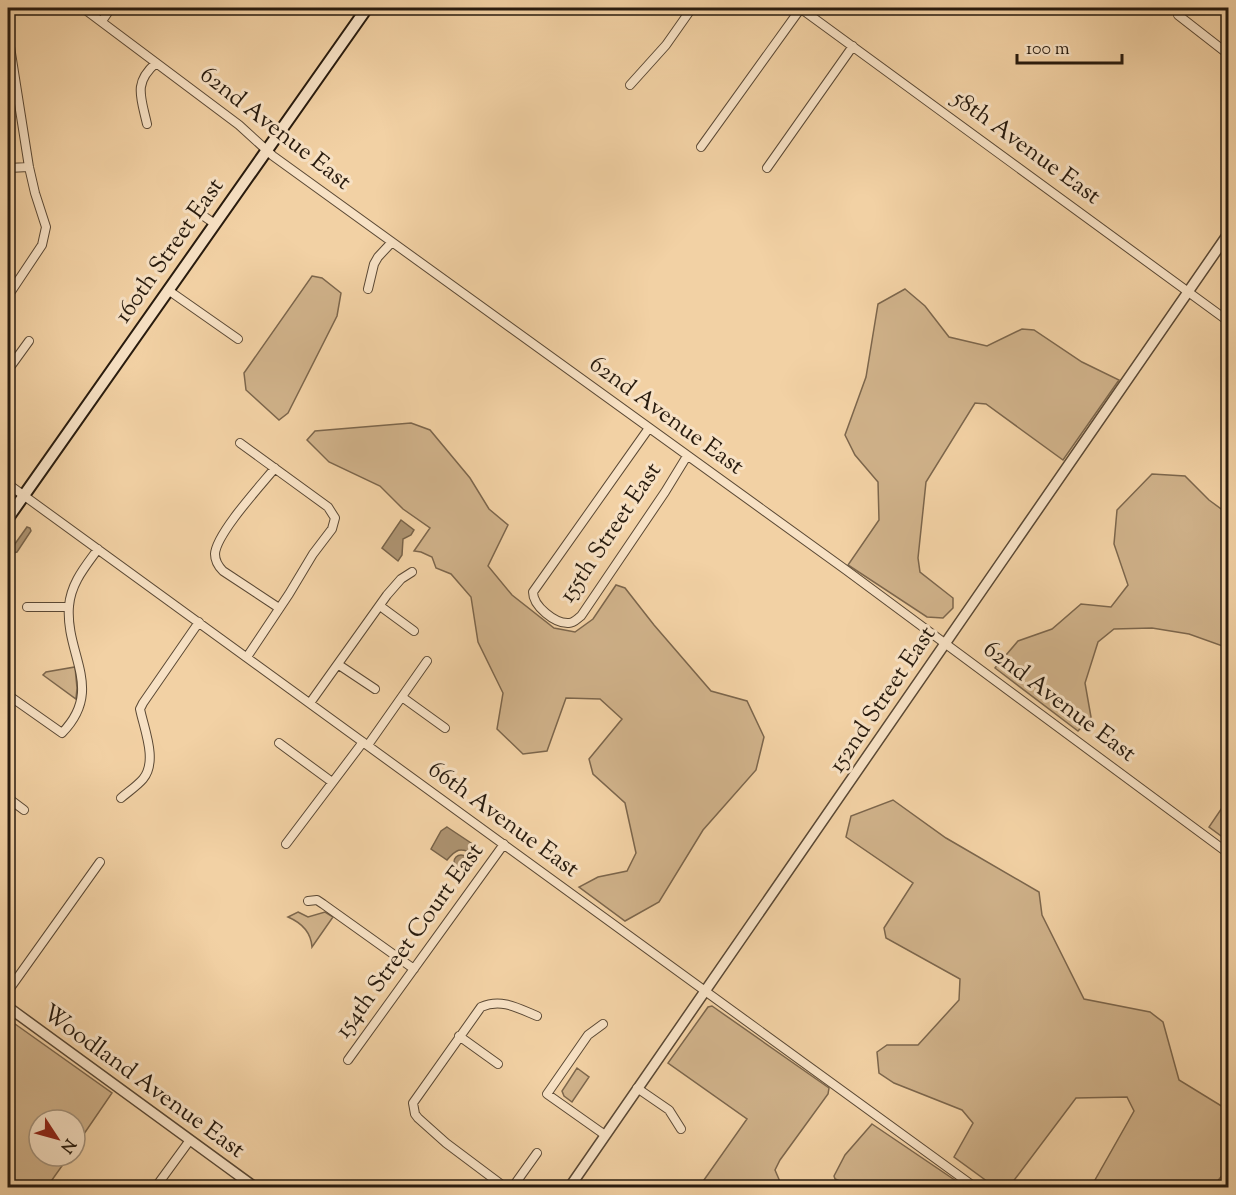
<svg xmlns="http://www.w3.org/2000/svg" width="1236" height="1195" font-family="'Sorts Mill Goudy',serif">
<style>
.green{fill:#d0b28a;stroke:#7c664c;stroke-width:1.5}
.water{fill:#ad9371;stroke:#786349;stroke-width:1.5}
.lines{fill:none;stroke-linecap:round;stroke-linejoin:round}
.minor-casing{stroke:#5a4834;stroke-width:10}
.tertiary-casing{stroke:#5a4834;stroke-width:12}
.secondary-casing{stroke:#281b0e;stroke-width:14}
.minor{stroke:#f7e1c4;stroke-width:8}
.tertiary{stroke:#f7e1c4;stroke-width:9}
.secondary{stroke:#f7e1c4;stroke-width:10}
.labels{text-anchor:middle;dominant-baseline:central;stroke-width:6;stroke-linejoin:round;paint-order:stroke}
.street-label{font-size:24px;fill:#281b0e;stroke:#f7e1c4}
</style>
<rect width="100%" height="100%" fill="#f2d1a4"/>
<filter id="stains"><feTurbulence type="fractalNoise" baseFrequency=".00333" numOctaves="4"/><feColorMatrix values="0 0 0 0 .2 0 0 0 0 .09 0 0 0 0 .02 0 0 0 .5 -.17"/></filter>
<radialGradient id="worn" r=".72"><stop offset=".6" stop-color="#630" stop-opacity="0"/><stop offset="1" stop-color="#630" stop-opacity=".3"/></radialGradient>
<path class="green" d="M 312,276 L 322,278 L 341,293 L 337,316 L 288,413 L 279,420 L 246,390 L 244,373 Z
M 905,289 L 925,306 L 949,337 L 987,346 L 1022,329 L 1034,330 L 1082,362 L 1119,380 L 1063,460 L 986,404 L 975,403 L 926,482 L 918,558 L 920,572 L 953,598 L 953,608 L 943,618 L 927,617 L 848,565 L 879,520 L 878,482 L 855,455 L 845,435 L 866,377 L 878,304 Z
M 411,423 L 430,430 L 470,478 L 489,509 L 508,525 L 488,566 L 512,595 L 554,628 L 575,632 L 593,619 L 616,585 L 625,588 L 654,625 L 711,691 L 747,701 L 764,737 L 756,770 L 703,830 L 659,902 L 625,921 L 579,887 L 598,877 L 627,871 L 636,853 L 625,803 L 593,774 L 589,759 L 622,719 L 600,699 L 566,698 L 547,751 L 523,754 L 497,729 L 503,693 L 478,642 L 471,597 L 451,574 L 436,568 L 432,557 L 421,552 L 414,551 L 430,528 L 403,509 L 380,486 L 329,462 L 307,440 L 315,431 Z
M 1152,474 L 1185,476 L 1209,500 L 1228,514 L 1228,648 L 1189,634 L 1152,628 L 1114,629 L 1098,642 L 1085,683 L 1091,717 L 1078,731 L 995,668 L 1018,641 L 1052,629 L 1081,604 L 1111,607 L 1128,585 L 1114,544 L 1117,510 Z
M 75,667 L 77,688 L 76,699 L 43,675 L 46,672 Z
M 1228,799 L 1228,841 L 1209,827 Z
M 893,800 L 946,838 L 1039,892 L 1042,915 L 1084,999 L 1150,1012 L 1163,1022 L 1179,1080 L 1228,1110 L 1228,1169 L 1227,1169 L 1213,1187 L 1091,1187 L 1134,1111 L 1127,1097 L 1076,1098 L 1009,1187 L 995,1187 L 954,1157 L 973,1123 L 962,1110 L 894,1083 L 879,1073 L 877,1052 L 887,1045 L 918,1045 L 959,1000 L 960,979 L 886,938 L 884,928 L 913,883 L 846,837 L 851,816 Z
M 298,912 L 308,917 L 325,912 L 333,917 L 312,947 C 311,932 302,923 288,917 Z
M 712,1006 L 829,1088 L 828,1094 L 780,1160 L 775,1170 L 781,1184 L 788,1187 L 699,1187 L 747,1119 L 668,1063 L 708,1007 Z
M 8,1019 L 112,1093 L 75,1147 L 75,1120 L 39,1120 L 39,1156 L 69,1156 L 47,1187 L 8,1187 Z
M 577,1068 L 589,1077 L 572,1102 L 564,1096 L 562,1091 Z
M 872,1124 L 965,1187 L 855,1187 L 835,1179 L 834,1176 L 845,1155 Z"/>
<path class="water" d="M 401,520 L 414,530 L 411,535 L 403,539 L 402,555 L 398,561 L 382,548 Z
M 27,527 L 30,528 L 31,531 L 17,552 L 13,553 L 12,548 Z
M 447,827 L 477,847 L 479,852 C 464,855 463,841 447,860 L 431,849 L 441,831 Z
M454 862a7 7 0 1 1 14 0a7 7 0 1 1-14 0Z"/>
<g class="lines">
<g class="minor-casing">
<path id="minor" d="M 83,8 L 239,125 L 273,156 L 846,570 L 1228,853
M 800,8 L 1228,321
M 1178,15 L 1228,54
M 102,21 L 111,8
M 8,34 L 29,167 L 35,193 L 46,227 L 42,245 L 8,296
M 630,85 L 666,45 L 692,8
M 147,124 C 141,97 133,83 156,63
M 701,147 L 801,8
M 8,168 L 29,167
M 767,168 L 853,46
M 195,210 L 215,224
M 368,289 L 374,264 L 378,257 L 392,242
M 168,290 L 238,339
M 8,370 L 29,341
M 649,428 L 533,592 C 533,606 555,624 569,623 C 574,623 577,619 581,616 L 665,492 L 687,456
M 240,443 L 328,507 L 335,518 L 332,529 L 313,554 L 289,594 L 247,657
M 275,468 C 261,485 216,534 215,554 C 215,561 219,567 223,571 L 279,608
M 8,484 L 976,1188
M 380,606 L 414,631
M 27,607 L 69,607
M 339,665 L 375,689
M 8,695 L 62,733 C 105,689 65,655 69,606 C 71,583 85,567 98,549
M 402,697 L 445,728
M 310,703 L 387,595 L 401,579 L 412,572
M 279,743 L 332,782
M 368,745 L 427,661
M 8,798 L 24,810
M 121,798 C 128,792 137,786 143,779 C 158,761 144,729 140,709 L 143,703 L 199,622
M 286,844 L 363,742
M 308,901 L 317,900 L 323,904 L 414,969
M 8,991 L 100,862
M 603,1024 L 588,1035 L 547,1094 L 605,1135
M 459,1036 L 498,1064
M 348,1060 L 504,844
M 637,1088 L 669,1110 L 681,1129
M 155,1188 L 190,1140
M 506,1188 L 446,1143 L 418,1118 L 415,1114 L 413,1103 L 481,1007 C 501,998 518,1008 537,1016
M 512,1188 L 537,1153"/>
</g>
<g class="tertiary-casing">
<path id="tertiary" d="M 8,1007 L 256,1188
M 569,1188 L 1228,234"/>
</g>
<g class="secondary-casing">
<path id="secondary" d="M 8,518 L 367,8"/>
</g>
<use href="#minor" class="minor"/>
<use href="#tertiary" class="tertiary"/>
<use href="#secondary" class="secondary"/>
</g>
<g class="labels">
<g class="street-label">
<text transform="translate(275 129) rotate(38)">62nd Avenue East</text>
<text transform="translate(1026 148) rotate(36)">58th Avenue East</text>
<text transform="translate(170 251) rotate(-55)">160th Street East</text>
<text transform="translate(666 416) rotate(36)">62nd Avenue East</text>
<text transform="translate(611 533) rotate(-56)">155th Street East</text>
<text transform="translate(883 700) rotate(-56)">152nd Street East</text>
<text transform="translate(1059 702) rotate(37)">62nd Avenue East</text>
<text transform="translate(503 820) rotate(36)">66th Avenue East</text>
<text transform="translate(410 941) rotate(-54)">154th Street Court East</text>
<text transform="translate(143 1082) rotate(36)">Woodland Avenue East</text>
</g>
</g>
<rect width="1236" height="1195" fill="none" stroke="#f2d1a4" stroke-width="30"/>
<rect x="9" y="9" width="1218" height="1177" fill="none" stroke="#281b0e" stroke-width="3"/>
<rect x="15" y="15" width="1206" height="1165" fill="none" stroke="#281b0e" stroke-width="1.5"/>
<g transform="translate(57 1138) rotate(126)"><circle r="28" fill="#f7e1c4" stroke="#a4927b" stroke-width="1.5"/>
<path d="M0-4.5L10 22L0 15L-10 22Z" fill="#8f2418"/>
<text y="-9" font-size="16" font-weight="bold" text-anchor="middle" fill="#281b0e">N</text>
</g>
<path d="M1017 54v9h105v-9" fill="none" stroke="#281b0e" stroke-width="3"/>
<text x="1026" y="54" font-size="18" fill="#281b0e" stroke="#f7e1c4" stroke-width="4.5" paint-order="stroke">100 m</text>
<rect width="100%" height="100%" filter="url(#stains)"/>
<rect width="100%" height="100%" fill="url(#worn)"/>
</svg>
